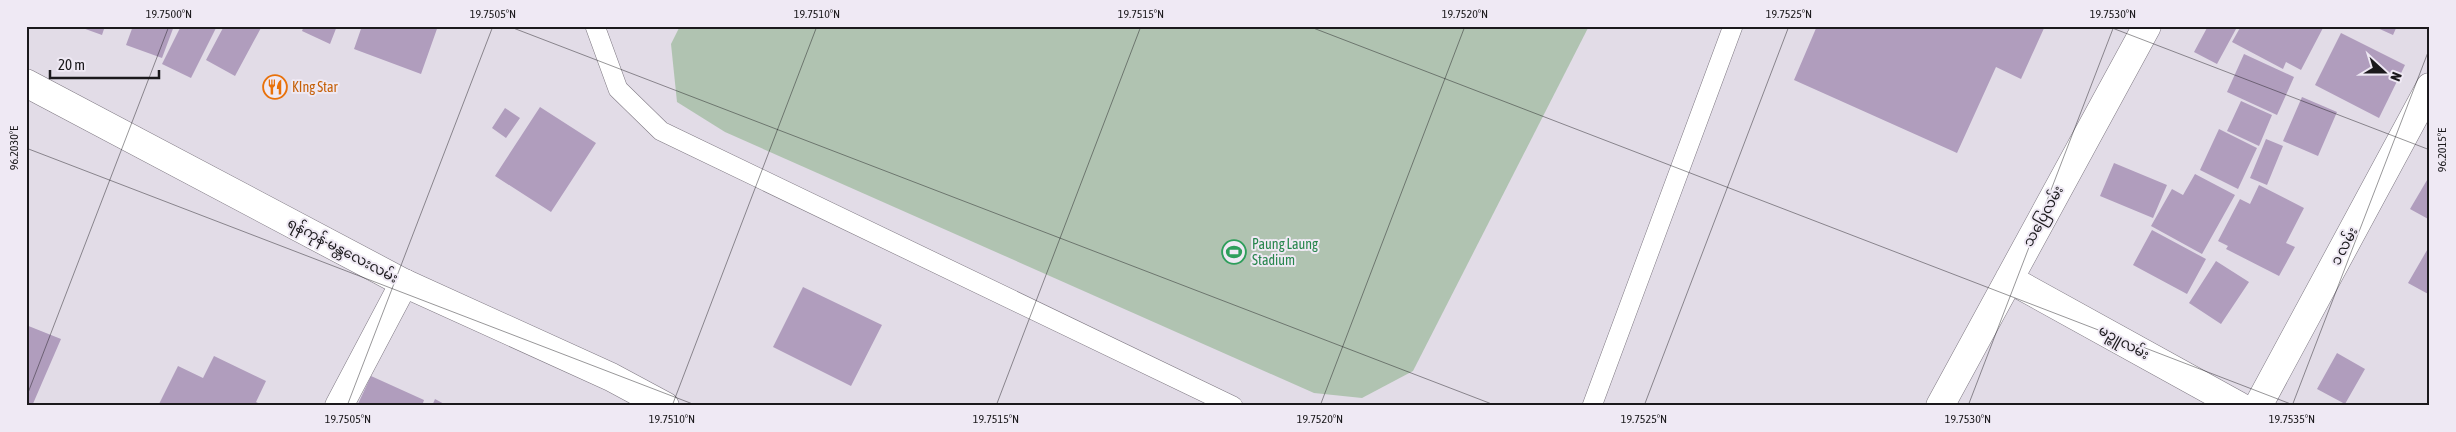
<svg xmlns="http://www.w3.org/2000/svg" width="2456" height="432" font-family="'Asap Condensed','Noto Sans Myanmar',sans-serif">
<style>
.green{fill:#b0c3b1}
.building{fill:#b09dbd}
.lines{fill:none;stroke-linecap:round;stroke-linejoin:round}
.lane-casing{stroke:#7e7882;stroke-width:20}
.street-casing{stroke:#7e7882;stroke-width:29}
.primary-casing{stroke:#7e7882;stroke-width:29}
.lane{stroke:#fff;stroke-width:19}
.street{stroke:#fff;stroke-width:28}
.primary{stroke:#fff;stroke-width:28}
.ticks{fill:none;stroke:#1b191c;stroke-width:1;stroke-opacity:0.45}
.labels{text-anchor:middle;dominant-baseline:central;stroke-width:4;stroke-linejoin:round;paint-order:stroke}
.food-label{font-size:14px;fill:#c56008;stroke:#efe9f4;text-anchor:start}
.street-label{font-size:14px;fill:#1b191c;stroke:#efe9f4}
.leisure-label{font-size:14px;fill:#27864d;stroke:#efe9f4;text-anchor:start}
.neatline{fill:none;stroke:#1b191c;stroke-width:2}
.ticks-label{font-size:12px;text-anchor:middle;fill:#1b191c}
</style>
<rect width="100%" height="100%" fill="#e2dce7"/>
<path class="green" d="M 680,26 L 1589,26 L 1413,371 L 1362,398 L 1314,393 L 725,132 L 677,102 L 671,44 Z"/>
<path class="building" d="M 77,26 L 105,26 L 102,35 Z
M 133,26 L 174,26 L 162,58 L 126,45 Z
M 181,26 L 217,26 L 191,78 L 162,64 Z
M 224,26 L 262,26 L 235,76 L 206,60 Z
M 304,26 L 337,26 L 330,44 L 302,31 Z
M 362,26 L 438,26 L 421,74 L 354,49 Z
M 1817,26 L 2045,26 L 2021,79 L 1996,67 L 1957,153 L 1794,80 Z
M 2208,26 L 2231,26 L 2236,29 L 2217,64 L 2194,52 Z
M 2241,26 L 2324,26 L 2301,70 L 2286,62 L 2283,69 L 2232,42 Z
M 2373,26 L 2397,26 L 2393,35 Z
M 2341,33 L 2405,65 L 2379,118 L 2315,85 Z
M 2244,54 L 2294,77 L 2277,115 L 2227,92 Z
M 2302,97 L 2337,112 L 2318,156 L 2283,141 Z
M 2241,101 L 2272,115 L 2259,146 L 2227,131 Z
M 540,107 L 596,143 L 551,212 L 495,176 Z
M 505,108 L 520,118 L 506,138 L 492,128 Z
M 2219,129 L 2257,148 L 2238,189 L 2200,170 Z
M 2266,139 L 2283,146 L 2267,185 L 2250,178 Z
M 2114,163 L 2167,185 L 2153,218 L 2100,196 Z
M 2195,174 L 2235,195 L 2202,254 L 2151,226 L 2172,189 L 2183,195 Z
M 2430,175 L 2430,220 L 2410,209 Z
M 2259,185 L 2304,208 L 2286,243 L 2295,247 L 2279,276 L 2226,249 L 2228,246 L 2218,241 L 2240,199 L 2250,204 Z
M 2152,230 L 2206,259 L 2187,294 L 2133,265 Z
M 2430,245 L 2430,295 L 2408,283 Z
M 2216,261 L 2249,282 L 2221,324 L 2189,303 Z
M 803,287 L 882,325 L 851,386 L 773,347 Z
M 26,325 L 61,339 L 32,406 L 26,406 Z
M 2337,353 L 2365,369 L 2345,404 L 2317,389 Z
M 214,356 L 266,381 L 256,402 L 264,406 L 158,406 L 178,366 L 203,378 Z
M 371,376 L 424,400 L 422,406 L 357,406 Z
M 435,399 L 448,406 L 432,406 Z"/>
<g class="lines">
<g class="lane-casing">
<path id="lane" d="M 595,26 L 618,89 L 661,131 L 1233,406
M 1592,406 L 1733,26"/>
</g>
<g class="street-casing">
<path id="street" d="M 2009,279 L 2239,406
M 339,406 L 404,283
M 1940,406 L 2147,26
M 2258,406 L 2430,87"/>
</g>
<g class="primary-casing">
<path id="primary" d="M 26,83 L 404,283 L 611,377 L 665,406"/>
</g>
<use href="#lane" class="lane"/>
<use href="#street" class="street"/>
<use href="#primary" class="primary"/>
</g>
<path class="ticks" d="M 508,26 L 1497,406M 1308,26 L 2296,406M 2107,26 L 2430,150M 26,148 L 698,406M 26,398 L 169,26M 347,406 L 493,26M 672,406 L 817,26M 996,406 L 1141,26M 1320,406 L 1465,26M 1644,406 L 1789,26M 1968,406 L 2114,26M 2292,406 L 2430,47"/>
<defs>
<g id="restaurant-ring" transform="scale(1.25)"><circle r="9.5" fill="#efe9f4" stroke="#e8710a" stroke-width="1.5"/><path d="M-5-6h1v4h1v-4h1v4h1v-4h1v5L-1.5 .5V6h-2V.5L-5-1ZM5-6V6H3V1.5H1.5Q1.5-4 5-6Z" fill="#e8710a"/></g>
<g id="stadium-ring" transform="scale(1.25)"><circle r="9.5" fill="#efe9f4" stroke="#2e9e5b" stroke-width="1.5"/><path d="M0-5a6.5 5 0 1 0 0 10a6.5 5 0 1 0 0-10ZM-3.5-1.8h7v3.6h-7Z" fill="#2e9e5b"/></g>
</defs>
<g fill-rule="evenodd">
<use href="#restaurant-ring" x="275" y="87"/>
<use href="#stadium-ring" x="1234" y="252"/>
</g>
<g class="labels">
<g class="food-label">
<text x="292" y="87">KIng Star</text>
</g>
<g class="street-label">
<text transform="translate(2043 216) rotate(-61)">သပြေလမ်း</text>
<text transform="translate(2344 246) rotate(-62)">၁ လမ်း</text>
<text transform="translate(343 250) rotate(28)">ရန်ကုန်-မန္တလေးလမ်း</text>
<text transform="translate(2124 342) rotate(29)">မဉ္ဇူလမ်း</text>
</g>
<g class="leisure-label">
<text x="1252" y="244">Paung Laung<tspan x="1252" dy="16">Stadium</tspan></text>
</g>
</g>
<rect width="2456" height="432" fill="none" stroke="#efe9f4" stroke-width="55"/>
<g transform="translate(2384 72) rotate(111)" stroke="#efe9f4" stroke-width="4" paint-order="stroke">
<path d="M0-4L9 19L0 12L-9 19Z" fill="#1b191c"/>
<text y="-8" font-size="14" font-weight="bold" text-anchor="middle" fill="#1b191c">N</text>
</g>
<path d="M50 70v8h109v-8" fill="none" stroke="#1b191c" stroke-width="2.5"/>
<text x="58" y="70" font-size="15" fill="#1b191c" stroke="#efe9f4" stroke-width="4" paint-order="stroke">20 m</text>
<rect x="28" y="28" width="2400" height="376" class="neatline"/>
<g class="ticks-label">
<text x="169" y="18">19.7500°N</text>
<text x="493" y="18">19.7505°N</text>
<text x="817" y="18">19.7510°N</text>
<text x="1141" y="18">19.7515°N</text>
<text x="1465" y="18">19.7520°N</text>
<text x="1789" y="18">19.7525°N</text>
<text x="2113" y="18">19.7530°N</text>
<text transform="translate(14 148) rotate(-90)" y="4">96.2030°E</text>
<text transform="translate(2442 150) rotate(-90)" y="4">96.2015°E</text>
<text x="348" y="423">19.7505°N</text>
<text x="672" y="423">19.7510°N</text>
<text x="996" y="423">19.7515°N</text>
<text x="1320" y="423">19.7520°N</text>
<text x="1644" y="423">19.7525°N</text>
<text x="1968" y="423">19.7530°N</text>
<text x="2292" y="423">19.7535°N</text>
</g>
</svg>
